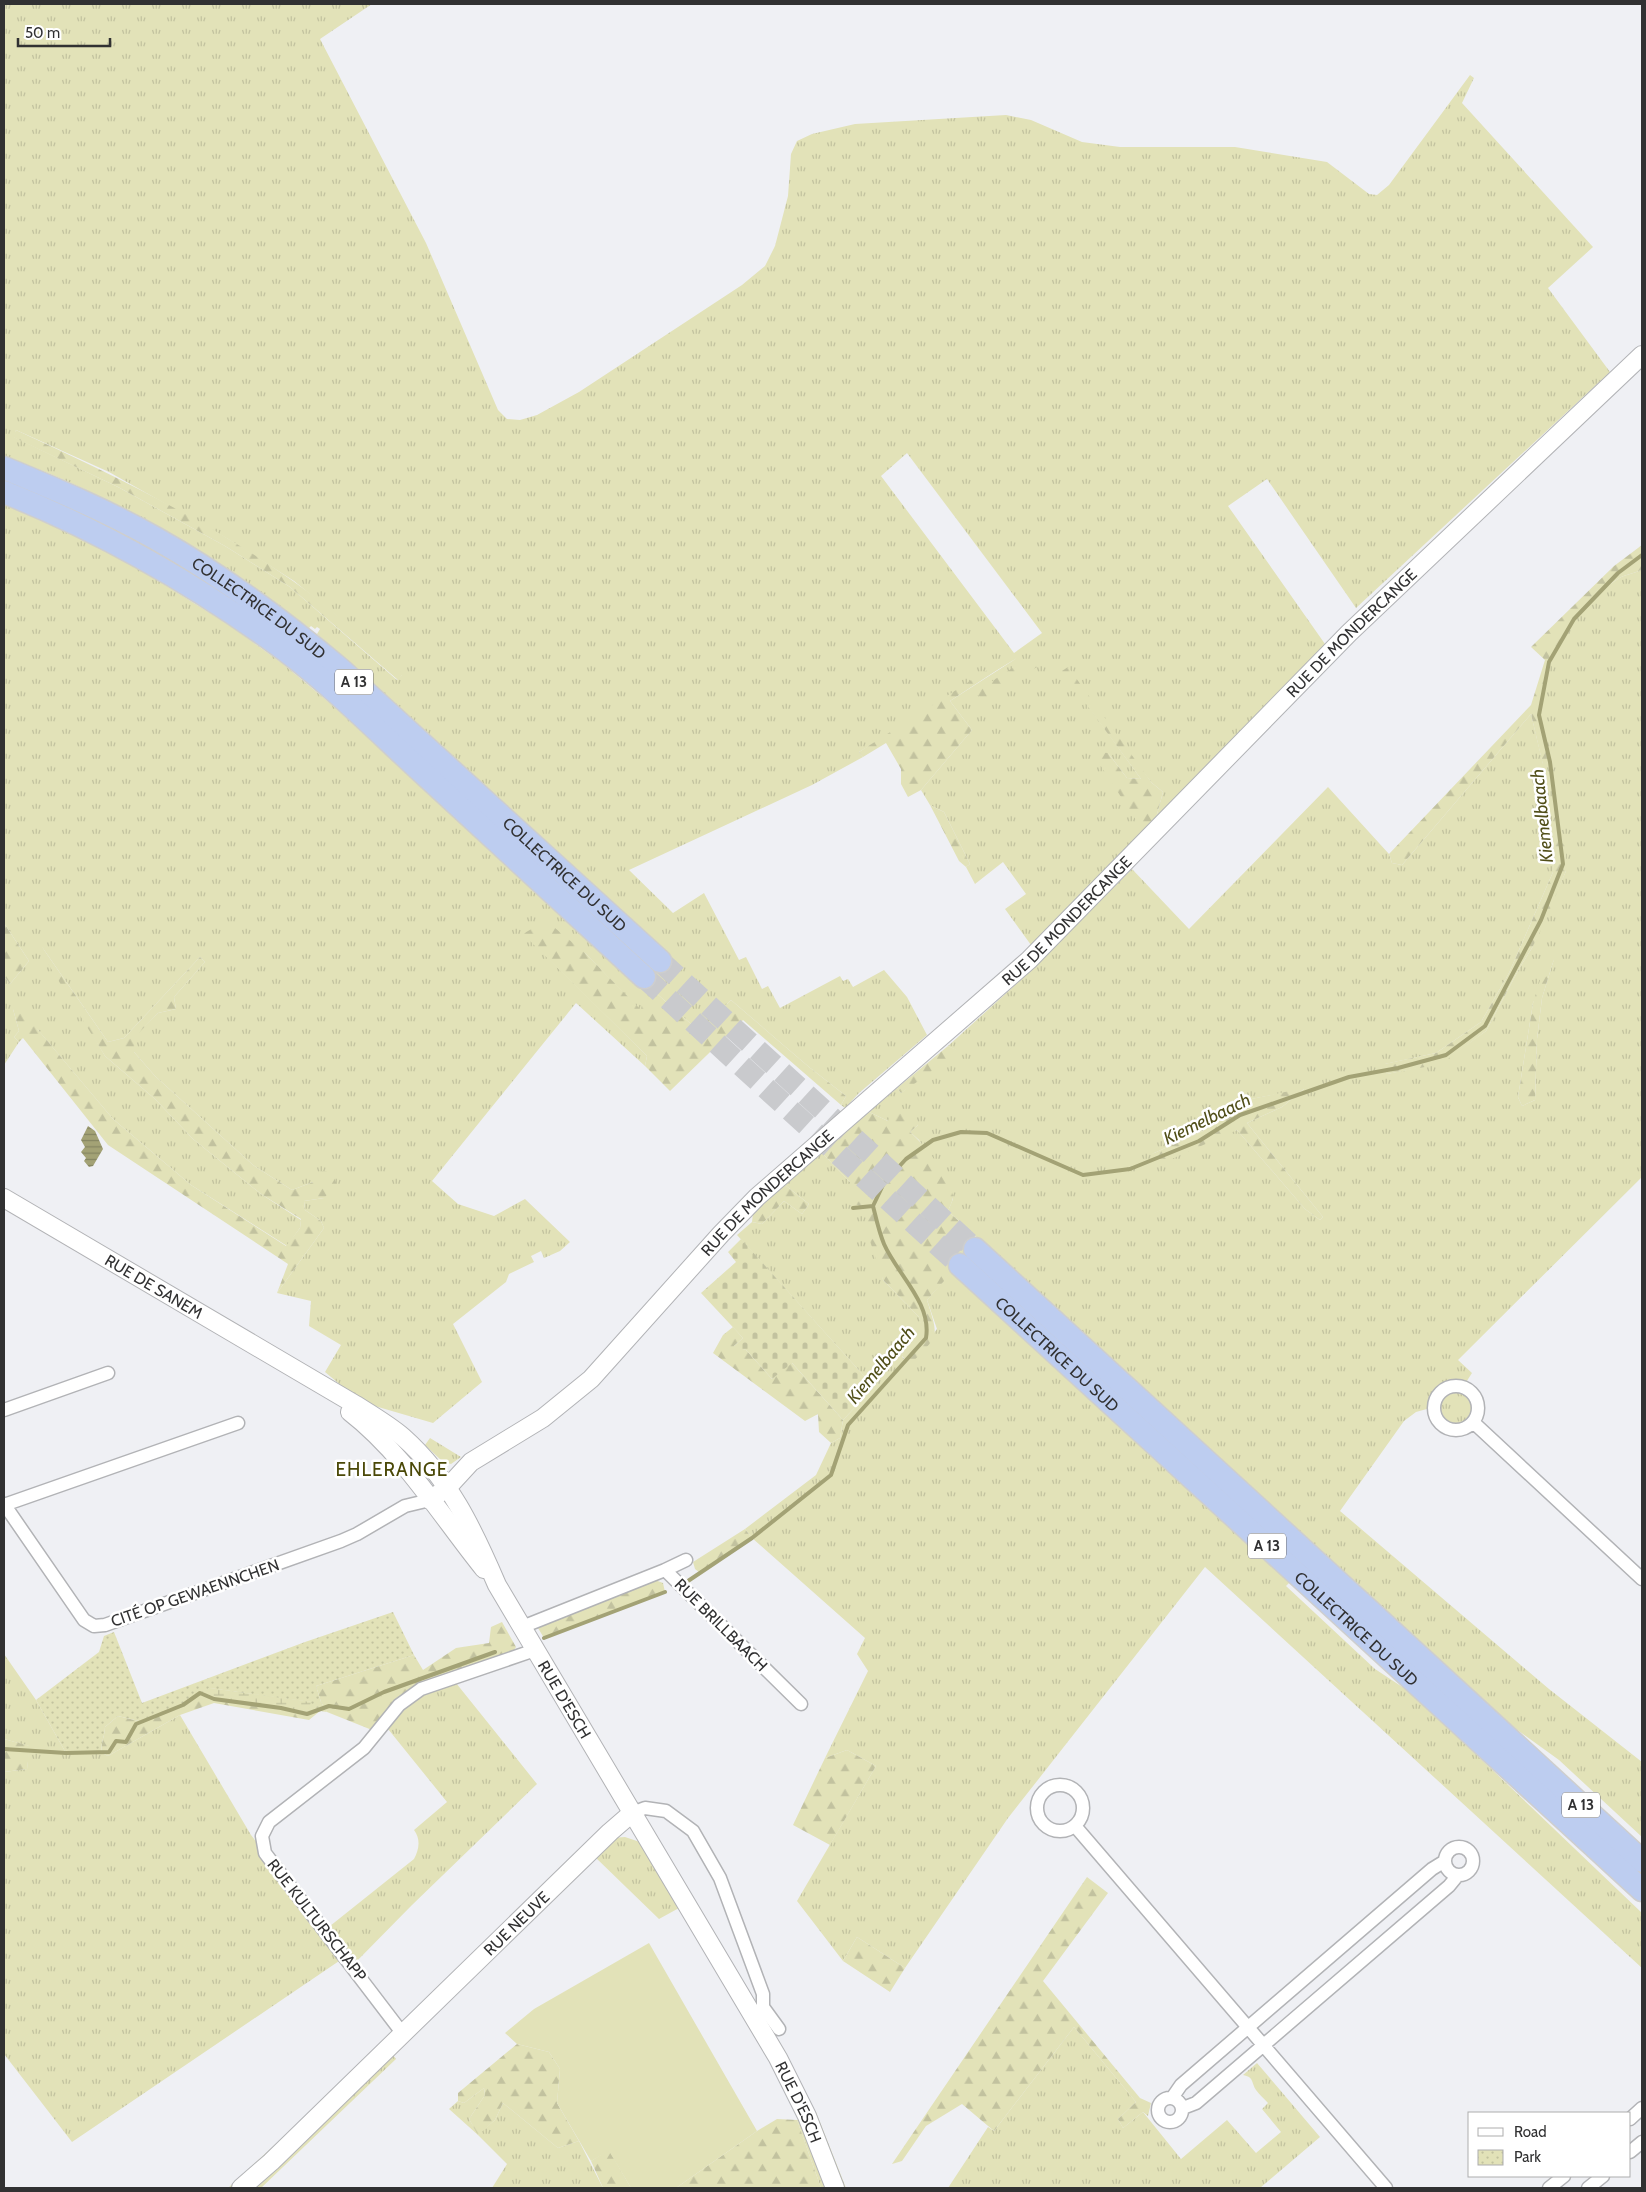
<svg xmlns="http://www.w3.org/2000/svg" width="1646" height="2192" font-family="Cabin,sans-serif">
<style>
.grass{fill:url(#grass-tufts);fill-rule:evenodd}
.forest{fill:url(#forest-firs)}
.wetland{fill:url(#wetland-marsh)}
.cemetery{fill:url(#cemetery-stones)}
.park{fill:url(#park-dots)}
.pitch{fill:#e2e2b8}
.water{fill:url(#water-rules)}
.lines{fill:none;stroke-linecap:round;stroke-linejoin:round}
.stream{stroke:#a3a275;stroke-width:4}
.highway-tunnel{stroke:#c9cacd;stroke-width:22;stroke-dasharray:22 11;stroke-linecap:butt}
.street-casing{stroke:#b2b3b6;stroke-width:15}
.secondary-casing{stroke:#b2b3b6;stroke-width:20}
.highway-casing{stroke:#cecece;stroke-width:25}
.street{stroke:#fff;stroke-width:12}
.secondary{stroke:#fff;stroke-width:18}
.highway{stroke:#bdcdf0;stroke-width:22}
.labels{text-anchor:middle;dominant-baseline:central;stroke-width:5;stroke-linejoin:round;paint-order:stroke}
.shield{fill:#fff;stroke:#6f6f70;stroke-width:1}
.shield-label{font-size:15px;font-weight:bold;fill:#313132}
.street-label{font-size:16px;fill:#313132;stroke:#fff}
.water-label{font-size:18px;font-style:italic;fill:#514f19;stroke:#fff}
.quarter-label{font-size:19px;letter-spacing:1px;fill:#4a4807;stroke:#fff}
</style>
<defs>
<pattern id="grass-tufts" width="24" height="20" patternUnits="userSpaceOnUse" patternTransform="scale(1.25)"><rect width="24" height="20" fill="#e2e2b8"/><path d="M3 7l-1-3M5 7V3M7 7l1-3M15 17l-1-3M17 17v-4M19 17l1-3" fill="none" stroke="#c2c29f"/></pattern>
<pattern id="forest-firs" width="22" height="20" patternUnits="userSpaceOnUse" patternTransform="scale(1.25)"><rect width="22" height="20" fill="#e2e2b8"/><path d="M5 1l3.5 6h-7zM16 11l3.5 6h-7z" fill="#c2c29f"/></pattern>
<pattern id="wetland-marsh" width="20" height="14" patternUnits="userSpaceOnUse" patternTransform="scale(1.25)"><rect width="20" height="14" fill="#e2e2b8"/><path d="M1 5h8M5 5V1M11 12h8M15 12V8" fill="none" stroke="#c2c29f"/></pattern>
<pattern id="cemetery-stones" width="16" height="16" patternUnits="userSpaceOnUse" patternTransform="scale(1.25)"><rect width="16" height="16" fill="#e2e2b8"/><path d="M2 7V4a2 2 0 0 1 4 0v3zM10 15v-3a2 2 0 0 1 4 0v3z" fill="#c2c29f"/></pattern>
<pattern id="park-dots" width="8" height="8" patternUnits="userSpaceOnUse" patternTransform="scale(1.25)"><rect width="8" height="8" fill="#e2e2b8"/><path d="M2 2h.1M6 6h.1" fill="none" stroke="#c2c29f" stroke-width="1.8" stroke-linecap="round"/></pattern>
<pattern id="water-rules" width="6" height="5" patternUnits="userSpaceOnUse" patternTransform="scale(1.25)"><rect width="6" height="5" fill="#a3a275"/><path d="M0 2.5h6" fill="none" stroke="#858561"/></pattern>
</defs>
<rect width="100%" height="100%" fill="#eff0f4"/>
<path class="grass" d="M 4,4 L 372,4 L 320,39 L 426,243 L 498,410 L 507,419 L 520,420 L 537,415 L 579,392 L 742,285 L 765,266 L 775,246 L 788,196 L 791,154 L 797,141 L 812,134 L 855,124 L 1006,115 L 1031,120 L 1082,142 L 1120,147 L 1235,147 L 1327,162 L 1369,194 L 1377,195 L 1389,185 L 1470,75 L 1474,78 L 1462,103 L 1593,247 L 1548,288 L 1610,372 L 1356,608 L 1267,479 L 1228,506 L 1325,644 L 1156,818 L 1163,792 L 1152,783 L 1063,671 L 1141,779 L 1127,778 L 1108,753 L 1148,826 L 1031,945 L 1005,909 L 1026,894 L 1003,862 L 975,884 L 966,867 L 970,864 L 944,812 L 930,805 L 921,790 L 972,730 L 950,701 L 1017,658 L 859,752 L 863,757 L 812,785 L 629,870 L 673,913 L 704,893 L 739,960 L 746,957 L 762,989 L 768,986 L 780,1008 L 840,976 L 843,981 L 848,979 L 853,987 L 884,970 L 907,997 L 927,1035 L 859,1093 L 845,1108 L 841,1105 L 846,1096 L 809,1067 L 731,1000 L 700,1032 L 655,992 L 641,1011 L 585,953 L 524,934 L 647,1056 L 645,1066 L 576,1003 L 432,1181 L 458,1204 L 494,1216 L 525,1199 L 570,1242 L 560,1251 L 544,1258 L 541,1251 L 531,1256 L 534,1262 L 509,1274 L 506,1282 L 453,1324 L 482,1382 L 433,1423 L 361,1402 L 325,1372 L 341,1345 L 309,1326 L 311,1301 L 277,1293 L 324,1228 L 321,1221 L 305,1210 L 304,1201 L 324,1198 L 313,1182 L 292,1190 L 253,1165 L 155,1076 L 134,1052 L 134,1037 L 158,1013 L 176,1009 L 174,997 L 205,962 L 200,957 L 124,1038 L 108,1042 L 42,947 L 105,1056 L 155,1099 L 193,1139 L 261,1194 L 301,1220 L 300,1228 L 287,1246 L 191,1185 L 113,1119 L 38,1030 L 13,1009 L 19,1031 L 14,1037 L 19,1042 L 4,1065 L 4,976 L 10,984 L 29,961 L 4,923 L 4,505 L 62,527 L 122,558 L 229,625 L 282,663 L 331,704 L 603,953 L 640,984 L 667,956 L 632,921 L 428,733 L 317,634 L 320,629 L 317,627 L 315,629 L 311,626 L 309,628 C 216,557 115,496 4,456 ZM 16,430 L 109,472 L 228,539 L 294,581 L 337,616 L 402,675 L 397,680 L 290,587 L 225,546 L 118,487 L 14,437 ZM 907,453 L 1042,633 L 1014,653 L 881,476 Z
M 1642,569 L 1642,1177 L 1458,1360 L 1472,1373 L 1463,1387 C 1507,1411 1442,1458 1434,1407 L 1416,1412 L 1404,1421 L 1340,1511 L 1549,1689 L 1642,1762 L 1642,1837 L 1559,1760 L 1516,1729 L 948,1211 L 953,1199 L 919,1140 L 910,1132 L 918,1125 L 888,1121 L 869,1112 L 897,1088 L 901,1093 L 956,1050 L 948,1046 L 1034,968 L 1132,869 L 1189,929 L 1328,787 L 1389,854 L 1392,863 L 1402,865 L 1531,714 L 1543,764 L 1550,762 C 1547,747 1539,728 1540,713 C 1543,662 1572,606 1618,579 C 1625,574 1635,574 1642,569 ZM 1554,840 L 1566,871 L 1532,948 L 1520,967 L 1486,1031 L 1441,1063 L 1387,1074 L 1385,1064 L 1436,1053 L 1481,1022 L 1509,973 L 1553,872 ZM 1554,959 L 1542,998 L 1537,1039 L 1535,1100 L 1522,1106 L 1518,1097 L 1533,1003 ZM 1304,1089 L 1282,1107 L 1247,1123 L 1323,1217 L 1320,1220 L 1305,1209 L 1237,1130 L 1152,1154 L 1203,1131 L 1241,1101 Z
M 822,1153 L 850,1182 L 870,1210 L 883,1280 L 919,1317 L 923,1330 L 904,1350 L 902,1357 L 910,1364 L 937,1329 L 927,1300 L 953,1270 L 1290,1582 L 1286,1586 L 1375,1669 L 1413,1694 L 1642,1913 L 1642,1968 L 1205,1567 L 1008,1818 L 905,1968 L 857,1937 L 843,1961 L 797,1901 L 876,1766 L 847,1750 L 825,1758 L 868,1671 L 857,1654 L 865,1638 L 752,1538 L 745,1529 L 816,1475 L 831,1443 L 840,1438 L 843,1420 L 874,1387 L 737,1235 L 752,1222 L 762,1224 L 784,1201 L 802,1214 L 809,1204 L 785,1185 Z
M 430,1438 L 461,1457 L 451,1464 L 443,1462 L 425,1445 Z
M 4,1654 L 36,1700 L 66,1753 L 102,1753 L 108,1756 L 180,1715 L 251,1835 L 325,1930 L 414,1859 C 419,1850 421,1839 414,1830 L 447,1802 L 384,1724 L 399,1705 L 452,1678 L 537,1784 L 412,1905 L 352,1966 L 345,1957 L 72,2142 L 4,2054 L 4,1772 L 27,1769 L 29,1746 L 4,1739 Z
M 625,1837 L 640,1842 L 679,1908 L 659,1919 L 595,1857 L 612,1838 Z
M 1074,2027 L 1136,2102 L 1118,2119 L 1123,2128 L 1143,2112 L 1181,2159 L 1227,2120 L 1256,2153 L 1281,2132 L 1262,2109 L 1268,2103 C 1264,2099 1259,2094 1256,2090 C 1251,2082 1254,2077 1243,2075 L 1257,2063 L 1320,2137 L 1260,2188 L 948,2188 L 988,2127 L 994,2131 Z
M 388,2048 L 396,2059 L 261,2188 L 228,2188 L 333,2091 Z
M 484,2088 L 485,2095 L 469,2119 L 478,2134 L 495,2120 L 503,2103 L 558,2148 L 579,2141 L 603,2188 L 492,2188 L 507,2164 L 478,2135 L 449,2109 L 458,2101 L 464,2103 Z
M 816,2112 L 846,2188 L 821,2188 L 797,2120 Z"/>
<path class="forest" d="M 16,430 C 111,474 207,520 293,581 C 332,608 367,643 403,674 L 398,680 L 290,587 L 225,546 L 118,487 L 13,437 Z
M 1642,545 L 1642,569 C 1635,574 1625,574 1618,579 C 1572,606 1543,662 1540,713 C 1539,728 1547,747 1550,762 L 1543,765 L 1531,714 L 1402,865 L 1392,863 L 1389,854 L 1531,705 L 1545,660 L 1531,647 L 1614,566 Z
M 1014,653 L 1017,657 L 950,701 L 972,730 L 921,790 L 908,797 L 901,784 L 901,769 L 886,743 L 863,757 L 859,752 Z
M 1027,663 L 1037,667 L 985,700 L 974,693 L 1014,667 Z
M 1068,667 L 1152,783 L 1163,792 L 1156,818 L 1148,826 L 1136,820 L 1097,760 L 1097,752 L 1108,753 L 1127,778 L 1141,779 L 1062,671 Z
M 930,805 L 944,812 L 970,864 L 966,867 L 959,861 Z
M 1554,839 L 1566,845 L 1566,871 L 1544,924 L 1532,948 L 1520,967 L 1486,1031 L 1441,1064 L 1387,1074 L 1384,1064 L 1436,1053 L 1481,1022 L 1509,973 L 1553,872 Z
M 4,923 L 29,961 L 10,984 L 4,976 Z
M 549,923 L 585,953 L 641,1010 L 643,999 L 655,992 L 700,1032 L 731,1000 L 809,1067 L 846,1096 L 841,1105 L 743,1020 L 670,1091 L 645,1066 L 647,1056 L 523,934 L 538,925 Z
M 42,947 L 108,1042 L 124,1038 L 200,957 L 205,962 L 174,997 L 176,1009 L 158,1013 L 135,1037 L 134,1052 L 155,1076 L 253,1165 L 292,1190 L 313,1182 L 321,1171 L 332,1172 L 337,1185 L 324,1198 L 304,1201 L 305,1210 L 321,1221 L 324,1228 L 277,1293 L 288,1264 L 108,1145 L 23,1038 L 19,1042 L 14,1037 L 19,1031 L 13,1009 L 18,1006 L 113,1119 L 191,1185 L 286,1246 L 300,1228 L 301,1219 L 261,1194 L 193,1139 L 155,1099 L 105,1056 L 39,949 Z
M 1554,959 L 1542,998 L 1537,1039 L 1535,1100 L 1522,1106 L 1518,1097 L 1533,1003 L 1546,961 Z
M 948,1046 L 957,1050 L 927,1075 L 901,1093 L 897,1088 Z
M 1305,1088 L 1282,1107 L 1247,1123 L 1323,1217 L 1320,1220 L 1305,1209 L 1237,1130 L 1158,1165 L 1150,1162 L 1152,1154 L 1203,1131 L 1241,1101 Z
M 899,1109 L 918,1125 L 910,1132 C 924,1144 951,1178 953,1196 C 953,1201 950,1206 948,1211 L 980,1241 L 927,1300 C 940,1341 938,1334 910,1365 L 902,1356 L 904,1350 L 922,1330 L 919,1317 L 883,1280 L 864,1223 L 870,1210 L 850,1202 L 850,1182 L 822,1153 L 869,1112 L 888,1121 L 891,1112 Z
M 785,1185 L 809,1204 L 802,1214 L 784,1201 L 762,1224 L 752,1222 L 753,1213 Z
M 733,1327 L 743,1338 L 734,1346 L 746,1350 L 772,1379 L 791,1362 L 843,1420 L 840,1438 L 831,1443 L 819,1432 L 818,1414 L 805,1421 L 713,1353 L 723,1335 Z
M 745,1529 L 752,1538 L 700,1573 L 695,1569 L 693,1562 Z
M 655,1580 L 663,1583 L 665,1592 L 544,1638 L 538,1628 Z
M 502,1622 L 516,1647 L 508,1659 L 421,1689 L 377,1732 L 327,1712 L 321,1702 L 316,1686 L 414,1655 L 423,1670 L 456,1648 L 489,1643 L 491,1627 Z
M 209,1688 L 312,1702 L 320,1711 L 309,1720 L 214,1703 L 180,1715 L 108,1756 L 102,1753 C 100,1744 105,1736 105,1727 L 118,1716 L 143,1722 Z
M 4,1739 L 30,1746 L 27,1769 L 4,1772 Z
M 847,1750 L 876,1766 L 830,1845 L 793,1825 L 825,1758 Z
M 1087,1877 L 1108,1893 L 1043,1981 L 1140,2098 L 1151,2103 L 1148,2116 L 1143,2112 L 1123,2128 L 1118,2119 L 1136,2102 L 1074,2027 L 994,2131 L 962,2104 L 926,2126 L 902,2161 L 892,2164 Z
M 857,1937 L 905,1968 L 890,1992 L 843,1961 Z
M 517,2044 L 549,2052 L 560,2069 L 557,2103 L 579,2141 L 558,2148 L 503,2103 L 495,2120 L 478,2135 L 469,2119 L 485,2095 L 484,2088 L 464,2103 L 458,2101 L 458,2093 Z
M 777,2119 L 797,2120 L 821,2188 L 676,2188 L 757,2131 Z
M 609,2150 L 631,2188 L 603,2188 L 591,2161 Z"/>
<path class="wetland" d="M 209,1688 L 312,1702 L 307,1714 C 273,1706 233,1706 200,1693 Z"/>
<path class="cemetery" d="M 741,1239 L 874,1387 L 843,1420 L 792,1363 L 772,1379 L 746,1350 L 733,1347 L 743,1338 L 701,1293 L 736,1262 L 728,1252 Z"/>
<path class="park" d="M 393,1612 L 414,1655 L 316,1686 L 321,1702 L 327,1712 L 320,1711 L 307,1714 L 311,1702 L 209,1688 L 183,1705 L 143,1722 L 118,1716 L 105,1727 C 105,1736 100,1744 102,1753 L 66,1753 L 36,1700 L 99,1652 L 104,1636 L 114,1632 L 142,1703 L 305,1642 Z"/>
<path class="pitch" d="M 649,1943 L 757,2131 L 676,2188 L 631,2188 L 609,2151 L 591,2161 L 557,2103 L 560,2069 L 549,2052 L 517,2044 L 505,2033 L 534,2009 Z"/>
<path class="water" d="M 88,1126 L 95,1131 L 103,1149 L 93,1166 L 89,1167 L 84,1161 L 86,1158 L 81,1152 L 85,1147 L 81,1140 Z"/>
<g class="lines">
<path class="stream" d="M 853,1208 L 873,1206
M 688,1581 L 752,1538 L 831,1475 L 848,1425 L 926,1338 C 932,1303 897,1274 884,1244 C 879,1232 876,1218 873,1206 L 884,1183 L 906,1159 L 933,1140 L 961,1132 L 987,1133 L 1083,1175 L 1130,1169 L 1199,1141 L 1240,1115 L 1349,1077 L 1398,1068 L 1446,1055 L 1485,1026 L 1541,920 L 1563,864 L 1550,762 L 1539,715 L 1549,662 L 1574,619 L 1618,573 L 1642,555
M 544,1638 L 665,1592
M 4,1749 L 66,1753 L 109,1752 L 116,1741 L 126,1742 L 136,1724 L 183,1705 L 200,1693 L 214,1699 L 281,1708 L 307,1714 L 329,1706 L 349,1709 L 384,1692 L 495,1652"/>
<path class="highway-tunnel" d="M 660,961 L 975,1249
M 644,977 L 960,1265"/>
<g class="street-casing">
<path id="street" d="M1434 1408a22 22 0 1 1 44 0a22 22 0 1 1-44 0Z
M 4,1410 L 108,1373
M 1473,1422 L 1642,1579
M 4,1504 L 84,1620 L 94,1626 L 105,1625 L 341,1541 L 357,1534 L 405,1506 L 430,1500
M 4,1505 L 238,1423
M 665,1570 L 686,1560
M 522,1627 L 665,1570 L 801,1704
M1037 1808a23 23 0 1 1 46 0a23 23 0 1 1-46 0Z
M 632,1813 L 645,1808 L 666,1811 L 693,1831 L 720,1878 L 763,1994 L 763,2007 L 755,2021
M 1075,1826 L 1386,2188
M1445 1861a14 14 0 1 1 28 0a14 14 0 1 1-28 0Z
M 763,2007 L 779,2029
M 403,2034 L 265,1853 L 262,1836 L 269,1822 L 364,1748 L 399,1705 L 421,1689 L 535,1650
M1158 2110a12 12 0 1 1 24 0a12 12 0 1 1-24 0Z
M 1172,2098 L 1181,2085 L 1432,1869 L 1445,1861
M 1183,2108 L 1196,2103 L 1449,1886 L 1458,1875
M 1630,2119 L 1642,2108
M 1630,2152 L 1642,2142
M 1549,2188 L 1564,2176
M 1588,2188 L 1603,2176"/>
</g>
<g class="secondary-casing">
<g id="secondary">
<path id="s1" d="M 4,1198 L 356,1405 C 372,1415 389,1425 403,1437 C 449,1478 473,1529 497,1585 L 778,2058 L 807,2116 L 835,2188"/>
<path d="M 350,1412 C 403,1453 442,1517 484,1569"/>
<path id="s2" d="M 430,1500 L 448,1487 L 471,1462 L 543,1418 L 591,1379 L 721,1234 L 757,1197 L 1029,960 L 1349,633 L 1642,355"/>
<path id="s3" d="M 241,2188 L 271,2162 L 610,1832 L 632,1813"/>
</g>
</g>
<g class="highway-casing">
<g id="highway">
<path id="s4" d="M 4,468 C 55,489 107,511 155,538 C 221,575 283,621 340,669 L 660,961"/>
<path d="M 4,492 C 99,530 186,579 270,639 C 325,678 373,727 423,773 C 496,841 570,909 644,977"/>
<path d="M 975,1249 L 1642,1861"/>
<path id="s5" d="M 960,1265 L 1642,1890"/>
</g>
</g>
<use href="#street" class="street"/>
<use href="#secondary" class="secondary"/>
<use href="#highway" class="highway"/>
</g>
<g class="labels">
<g class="shield">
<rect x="335" y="669.5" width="38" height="25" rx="4"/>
<rect x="1248" y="1533.5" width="38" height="25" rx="4"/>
<rect x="1562" y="1792.5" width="38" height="25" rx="4"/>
</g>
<g class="shield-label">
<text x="354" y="682">A 13</text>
<text x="1267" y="1546">A 13</text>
<text x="1581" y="1805">A 13</text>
</g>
<g class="street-label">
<text stroke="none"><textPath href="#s4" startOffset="292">COLLECTRICE DU SUD</textPath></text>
<text stroke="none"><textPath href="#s2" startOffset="1269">RUE DE MONDERCANGE</textPath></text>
<text stroke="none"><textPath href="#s4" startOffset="698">COLLECTRICE DU SUD</textPath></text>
<text stroke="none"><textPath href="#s2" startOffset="864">RUE DE MONDERCANGE</textPath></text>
<text stroke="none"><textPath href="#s2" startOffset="459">RUE DE MONDERCANGE</textPath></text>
<text stroke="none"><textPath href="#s1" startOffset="174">RUE DE SANEM</textPath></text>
<text stroke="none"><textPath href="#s5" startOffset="132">COLLECTRICE DU SUD</textPath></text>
<text transform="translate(195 1593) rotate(-19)">CITÉ OP GEWAENNCHEN</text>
<text transform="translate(721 1625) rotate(45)">RUE BRILLBAACH</text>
<text stroke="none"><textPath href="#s5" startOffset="538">COLLECTRICE DU SUD</textPath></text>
<text stroke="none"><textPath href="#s1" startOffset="775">RUE D'ESCH</textPath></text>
<text transform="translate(317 1920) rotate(52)">RUE KULTURSCHAPP</text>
<text stroke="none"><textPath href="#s3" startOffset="382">RUE NEUVE</textPath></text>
<text stroke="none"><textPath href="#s1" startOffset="1241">RUE D'ESCH</textPath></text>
</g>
<g class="water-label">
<text transform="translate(1542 816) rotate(-96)">Kiemelbaach</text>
<text transform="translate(1207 1119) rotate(-26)">Kiemelbaach</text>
<text transform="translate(881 1365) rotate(-50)">Kiemelbaach</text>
</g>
<g class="quarter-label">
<text x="392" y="1469">EHLERANGE</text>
</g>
</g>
<rect width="1646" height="2192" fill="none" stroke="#313132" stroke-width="10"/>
<rect x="1468" y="2112" width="162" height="65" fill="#ffffff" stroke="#adadad"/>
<rect x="1478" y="2128" width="25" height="8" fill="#ffffff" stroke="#adadad"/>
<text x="1514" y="2137" font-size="15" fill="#313132">Road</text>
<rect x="1478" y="2150" width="25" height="15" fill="url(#park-dots)" stroke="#adadad"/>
<text x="1514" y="2162" font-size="15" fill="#313132">Park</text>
<path d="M18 38v8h92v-8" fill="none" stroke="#313132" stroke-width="2.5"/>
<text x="25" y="38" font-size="15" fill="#313132" stroke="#ffffff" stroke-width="4" paint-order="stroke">50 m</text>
</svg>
